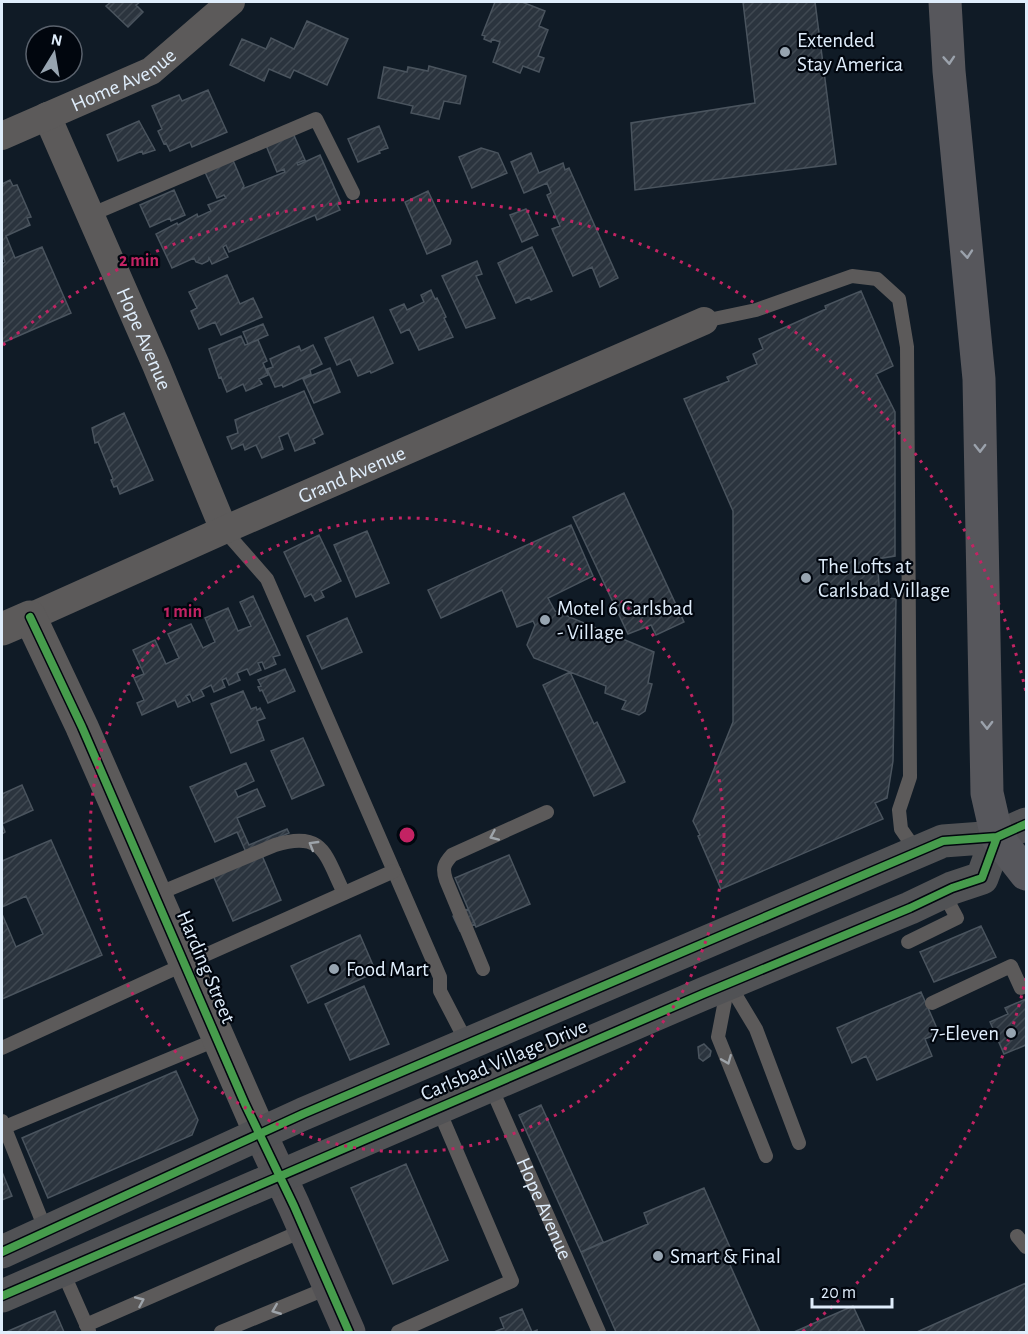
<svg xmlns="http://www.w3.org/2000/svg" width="1028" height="1334" font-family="'Alegreya Sans',sans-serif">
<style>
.building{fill:url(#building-hatch);stroke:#4a545e;stroke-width:1.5}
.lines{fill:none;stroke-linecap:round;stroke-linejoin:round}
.service{stroke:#5c5a5a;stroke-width:14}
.minor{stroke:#5c5a5a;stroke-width:28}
.tertiary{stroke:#5c5a5a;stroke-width:33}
.secondary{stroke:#535255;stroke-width:33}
.primary{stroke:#515255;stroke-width:33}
.motorway{stroke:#57575c;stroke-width:33}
.cycleway-casing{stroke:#01060e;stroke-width:11}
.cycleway{stroke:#469c4c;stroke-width:8}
.oneway{stroke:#9ba2ac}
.oneway2{stroke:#9ea4aa}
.ring{fill:none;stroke:#c32363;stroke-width:3;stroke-dasharray:3 6}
.poi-dot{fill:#97a4b0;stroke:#01060e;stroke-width:2}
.labels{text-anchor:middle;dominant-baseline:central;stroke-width:4.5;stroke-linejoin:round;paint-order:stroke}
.poi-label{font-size:21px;fill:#dfedfb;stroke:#01060e;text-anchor:start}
.street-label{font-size:21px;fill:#dfedfb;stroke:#01060e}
.centre{fill:#c32363;stroke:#01060e;stroke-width:3}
.ring-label{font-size:18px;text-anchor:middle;font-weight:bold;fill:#c32363;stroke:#01060e;stroke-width:4.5;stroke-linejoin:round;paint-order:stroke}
</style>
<defs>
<pattern id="building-hatch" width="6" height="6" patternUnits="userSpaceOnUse" patternTransform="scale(1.5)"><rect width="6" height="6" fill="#2b343e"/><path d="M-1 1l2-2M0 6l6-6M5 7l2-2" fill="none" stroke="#3f4851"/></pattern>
</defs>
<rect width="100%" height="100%" fill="#101b26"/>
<path class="building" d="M 111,2 L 140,2 L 136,5 L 143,12 L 128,27 L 106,6 Z
M 495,2 L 522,2 L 545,11 L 539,26 L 548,30 L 538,56 L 544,58 L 539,72 L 523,66 L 520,73 L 493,62 L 500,42 L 492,39 L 491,42 L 484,39 L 485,36 L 482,35 Z
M 743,2 L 815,2 L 836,164 L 635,190 L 631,123 L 755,103 Z
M 307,21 L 348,39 L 327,85 L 294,70 L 290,78 L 269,69 L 264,81 L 230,65 L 242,39 L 266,49 L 271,38 L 294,49 Z
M 429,66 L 466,76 L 460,104 L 444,101 L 439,119 L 411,113 L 413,106 L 378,98 L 384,67 L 407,72 L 408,67 L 428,71 Z
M 208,90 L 227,132 L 192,147 L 190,142 L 170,151 L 166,143 L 164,144 L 158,131 L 162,129 L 152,106 L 179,95 L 182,101 Z
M 139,121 L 155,150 L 143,154 L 142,151 L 118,161 L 107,135 Z
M 379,126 L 388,148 L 379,151 L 380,153 L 358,162 L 348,139 Z
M 292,131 L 305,160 L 297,163 L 298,165 L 320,155 L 341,203 L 337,204 L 340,210 L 317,220 L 315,215 L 229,252 L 226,245 L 223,247 L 228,257 L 212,264 L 209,258 L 208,261 L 202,264 L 196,262 L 194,258 L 172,268 L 156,234 L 177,223 L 178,225 L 197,214 L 198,217 L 211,211 L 208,205 L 226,198 L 224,195 L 217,198 L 204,170 L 232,158 L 244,186 L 242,189 L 285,172 L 284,169 L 277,172 L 265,143 Z
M 481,148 L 498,153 L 507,173 L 472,188 L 459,157 Z
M 531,153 L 539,173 L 563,163 L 565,170 L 569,168 L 618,278 L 600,287 L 592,267 L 573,276 L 552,229 L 560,226 L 547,195 L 551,193 L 547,183 L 524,193 L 511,162 Z
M 10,180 L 13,186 L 17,185 L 31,217 L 27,218 L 30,225 L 6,236 L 15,258 L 42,247 L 71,313 L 2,343 L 2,264 L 5,262 L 2,253 L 2,184 Z
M 174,190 L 185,215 L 171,221 L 170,218 L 150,227 L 140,205 Z
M 428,191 L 451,240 L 450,244 L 427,254 L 405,202 Z
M 526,209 L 538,235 L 522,242 L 510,215 Z
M 532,247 L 552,291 L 531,300 L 529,297 L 516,303 L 498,263 Z
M 477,261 L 482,274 L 476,276 L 495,318 L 466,328 L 442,276 Z
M 227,275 L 240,304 L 253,298 L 262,317 L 221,335 L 215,322 L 199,329 L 191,311 L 197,308 L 189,292 Z
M 431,290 L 435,299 L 437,298 L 446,317 L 444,318 L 453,337 L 419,350 L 409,329 L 401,333 L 390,310 L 404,304 L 407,310 L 424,302 L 421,295 Z
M 861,291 L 893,366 L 876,374 L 895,412 L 895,556 L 877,559 L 880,597 L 896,599 L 893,761 L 887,798 L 875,803 L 883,819 L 721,889 L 698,836 L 700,835 L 693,821 L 733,722 L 733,511 L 684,399 L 729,381 L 727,377 L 757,364 L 753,354 L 763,349 L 759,339 L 826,309 L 825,306 Z
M 373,317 L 393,363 L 371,373 L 370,371 L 358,376 L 350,359 L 337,365 L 325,338 Z
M 263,324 L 268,335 L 248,344 L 243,332 Z
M 241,336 L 245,345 L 258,340 L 267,361 L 263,363 L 268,375 L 259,379 L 262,384 L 246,391 L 243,384 L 227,392 L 221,377 L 219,378 L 209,349 Z
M 313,345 L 322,364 L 310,370 L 311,374 L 283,387 L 282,385 L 275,387 L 267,369 L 273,367 L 270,359 L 299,346 L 301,351 Z
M 330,368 L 340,392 L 314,403 L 303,379 Z
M 304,391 L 323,434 L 313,439 L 315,443 L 295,451 L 288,433 L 279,437 L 283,449 L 262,458 L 256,445 L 245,450 L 243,444 L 232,449 L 227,437 L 238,433 L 235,420 Z
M 124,413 L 153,480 L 120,494 L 117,486 L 114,487 L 111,480 L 113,479 L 98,442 L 95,443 L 92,428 Z
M 624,493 L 684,622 L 656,635 L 651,625 L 628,634 L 573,517 Z
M 571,525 L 593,576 L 548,598 L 555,611 L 654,652 L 648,683 L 652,684 L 645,711 L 639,715 L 622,709 L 626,701 L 605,693 L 606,686 L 534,658 L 527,645 L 535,625 L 533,621 L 517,627 L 502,590 L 441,618 L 428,590 Z
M 367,531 L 389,583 L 356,597 L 334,545 Z
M 319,535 L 341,581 L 321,591 L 324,597 L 315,601 L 311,594 L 305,597 L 284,552 Z
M 253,596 L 280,655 L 273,657 L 276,664 L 265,669 L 262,662 L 258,663 L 261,670 L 250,675 L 247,669 L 237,673 L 240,680 L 229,685 L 226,678 L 222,680 L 225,687 L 214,692 L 211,685 L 201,690 L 204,696 L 193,701 L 190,694 L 186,696 L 190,702 L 178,707 L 175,700 L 142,715 L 137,703 L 144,700 L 134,678 L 144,674 L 133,650 L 155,640 L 166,664 L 179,658 L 168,634 L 191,624 L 203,648 L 215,642 L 205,618 L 228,608 L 238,631 L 251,626 L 240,602 Z
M 347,618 L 362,652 L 322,669 L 307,636 Z
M 285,669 L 295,691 L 268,703 L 262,690 L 260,691 L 258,687 L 261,686 L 258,680 Z
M 570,672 L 594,724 L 597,722 L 625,782 L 594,796 L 543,685 Z
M 243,691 L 251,709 L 256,707 L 257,710 L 260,708 L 265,718 L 257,721 L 264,740 L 231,753 L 211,704 Z
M 303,738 L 324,785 L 292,799 L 271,751 Z
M 246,763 L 254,781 L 235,790 L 238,797 L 257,789 L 265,806 L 237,818 L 249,845 L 287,829 L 289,833 L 246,852 L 237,832 L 215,842 L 190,787 Z
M 22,785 L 33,810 L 2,824 L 5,832 L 2,834 L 2,794 Z
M 51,840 L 102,955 L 2,999 L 2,914 L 16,947 L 43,934 L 26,896 L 2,907 L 2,861 Z
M 261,853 L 281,900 L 233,921 L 212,873 Z
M 509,855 L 530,904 L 476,927 L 455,878 Z
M 468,909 L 475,924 L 460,931 L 453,916 Z
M 981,926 L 996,957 L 934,982 L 920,952 Z
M 360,935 L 376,972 L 308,1003 L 291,966 Z
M 364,986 L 389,1044 L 350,1060 L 325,1004 Z
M 921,992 L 939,1033 L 925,1039 L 932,1056 L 877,1080 L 866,1056 L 852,1063 L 837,1028 Z
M 1026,999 L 1026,1045 L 1004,1054 L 990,1022 L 1008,1014 L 1005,1008 Z
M 704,1044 L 711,1051 L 710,1056 L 703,1061 L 699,1058 L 698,1047 Z
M 176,1071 L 198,1120 L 192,1135 L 48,1198 L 22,1138 Z
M 541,1105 L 603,1242 L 581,1252 L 519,1115 Z
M 406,1164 L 448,1260 L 393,1284 L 351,1188 Z
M 2,1172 L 12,1196 L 2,1200 Z
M 704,1188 L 736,1261 L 730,1265 L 760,1332 L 616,1332 L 581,1252 L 648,1224 L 644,1213 Z
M 1026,1283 L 1026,1332 L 917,1332 Z
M 853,1306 L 865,1332 L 794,1332 Z
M 522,1309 L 532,1332 L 537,1330 L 537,1332 L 494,1332 L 504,1328 L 500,1318 Z
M 55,1311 L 64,1332 L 6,1332 Z"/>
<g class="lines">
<g class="service">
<path d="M 90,215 L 316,119 L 353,193"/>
<path d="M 704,321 L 756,310 L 852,276 L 877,279 L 899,299 L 907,347 L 910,777 L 899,810 L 901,829 L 917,852"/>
<path d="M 224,530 L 267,579 L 440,977 L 440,991 L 467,1043"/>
<path d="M 155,895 L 275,845 C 324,830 325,855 344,893"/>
<path d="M 908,942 L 957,918 L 943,892"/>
<path d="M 483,969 L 446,880 C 442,868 444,864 452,855 L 547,812"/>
<path d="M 729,984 L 756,1029 L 799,1143"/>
<path d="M 728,985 L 718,1037 L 766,1156"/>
<path d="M 932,1003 L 1011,966 L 1021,988 L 1026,985"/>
<path d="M 2,1048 L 185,964 L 394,871"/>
<path id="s1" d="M 490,1085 L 599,1332"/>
<path d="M 2,1121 L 46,1231"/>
<path d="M 5,1127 L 218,1039"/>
<path d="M 1017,1236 L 1026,1247"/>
<path d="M 62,1270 L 89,1331"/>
<path d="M 86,1325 L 304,1230"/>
<path d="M 221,1332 L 330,1287"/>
<path d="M 398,1332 L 512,1281 L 438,1108"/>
</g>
<g class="minor">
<path id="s2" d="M 47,116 L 156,365 L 224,530"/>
<path id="s3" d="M 2,136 L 151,71 L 231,2"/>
<path id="s4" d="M 30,617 L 224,530 L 704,321"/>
</g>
<path class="tertiary" d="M 2,629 L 30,617 L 82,727 L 260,1133"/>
<path class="secondary" d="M 260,1133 L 294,1206 L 349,1332"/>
<path class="primary" d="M 2,1252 L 303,1114 L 943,841 L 997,837 L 1026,824
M 2,1296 L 703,994 L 910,908 L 952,888 L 982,878 L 997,837"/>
<path class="motorway" d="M 945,2 L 949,71 L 979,379 L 987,793 L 997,837 L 1026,874"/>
<g class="cycleway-casing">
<path id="cycleway" d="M 30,617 L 82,727 L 245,1104 L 294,1206 L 349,1332
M 2,1252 L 303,1114 L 943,841 L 997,837 L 1026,824
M 2,1296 L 703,994 L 910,908 L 952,888 L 982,878 L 997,837"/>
</g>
<use href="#cycleway" class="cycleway"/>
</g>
<defs><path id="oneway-chevron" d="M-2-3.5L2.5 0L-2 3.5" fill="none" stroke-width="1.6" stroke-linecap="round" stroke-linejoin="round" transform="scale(1.5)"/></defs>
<g class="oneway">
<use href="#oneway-chevron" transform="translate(949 60) rotate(86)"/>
<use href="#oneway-chevron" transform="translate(967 254) rotate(85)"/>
<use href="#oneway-chevron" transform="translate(980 448) rotate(89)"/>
<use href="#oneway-chevron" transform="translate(987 725) rotate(89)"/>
</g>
<g class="oneway2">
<use href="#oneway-chevron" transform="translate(494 836) rotate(156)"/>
<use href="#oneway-chevron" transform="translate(313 845) rotate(-149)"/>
<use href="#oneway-chevron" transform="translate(727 1060) rotate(68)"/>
<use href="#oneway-chevron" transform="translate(140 1301) rotate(-24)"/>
<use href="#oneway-chevron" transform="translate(276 1310) rotate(158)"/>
</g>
<g class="ring">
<circle cx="407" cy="835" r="317"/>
<path d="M1026 978A635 635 0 0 1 802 1332M3 345A635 635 0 0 1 1026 692"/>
</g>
<g class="poi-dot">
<circle cx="785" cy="52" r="6"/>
<circle cx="806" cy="578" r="6"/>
<circle cx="545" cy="620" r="6"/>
<circle cx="334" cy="969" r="6"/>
<circle cx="1011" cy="1033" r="6"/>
<circle cx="658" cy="1256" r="6"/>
</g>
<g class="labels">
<g class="poi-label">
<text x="797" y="40">Extended<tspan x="797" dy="24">Stay America</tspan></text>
<text x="818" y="566">The Lofts at<tspan x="818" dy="24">Carlsbad Village</tspan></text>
<text x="557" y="608">Motel 6 Carlsbad<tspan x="557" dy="24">- Village</tspan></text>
<text x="346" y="969">Food Mart</text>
<text x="999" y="1033" text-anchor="end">7-Eleven</text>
<text x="670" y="1256">Smart &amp; Final</text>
</g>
<g class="street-label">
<text stroke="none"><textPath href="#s3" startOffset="134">Home Avenue</textPath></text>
<text stroke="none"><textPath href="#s2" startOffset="243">Hope Avenue</textPath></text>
<text stroke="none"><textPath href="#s4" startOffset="352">Grand Avenue</textPath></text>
<text transform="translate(206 967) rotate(67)">Harding Street</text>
<text transform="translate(504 1060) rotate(-23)">Carlsbad Village Drive</text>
<text stroke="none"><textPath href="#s1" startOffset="135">Hope Avenue</textPath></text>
</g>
</g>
<circle cx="407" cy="835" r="9" class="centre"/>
<g class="ring-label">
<text x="139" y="266">2 min</text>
<text x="183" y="617">1 min</text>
</g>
<rect width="1028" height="1334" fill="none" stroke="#dfedfb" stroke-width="6"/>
<g transform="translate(54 54) rotate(11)"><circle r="28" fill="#01060e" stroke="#5a626d" stroke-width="1.5"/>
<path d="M0-4.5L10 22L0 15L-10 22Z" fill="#97a4b0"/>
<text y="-9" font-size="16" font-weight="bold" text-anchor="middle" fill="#dfedfb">N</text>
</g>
<path d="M812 1298v9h80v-9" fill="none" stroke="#dfedfb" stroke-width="3"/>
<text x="821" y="1298" font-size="18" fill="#dfedfb" stroke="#01060e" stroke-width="4.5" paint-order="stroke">20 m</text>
</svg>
